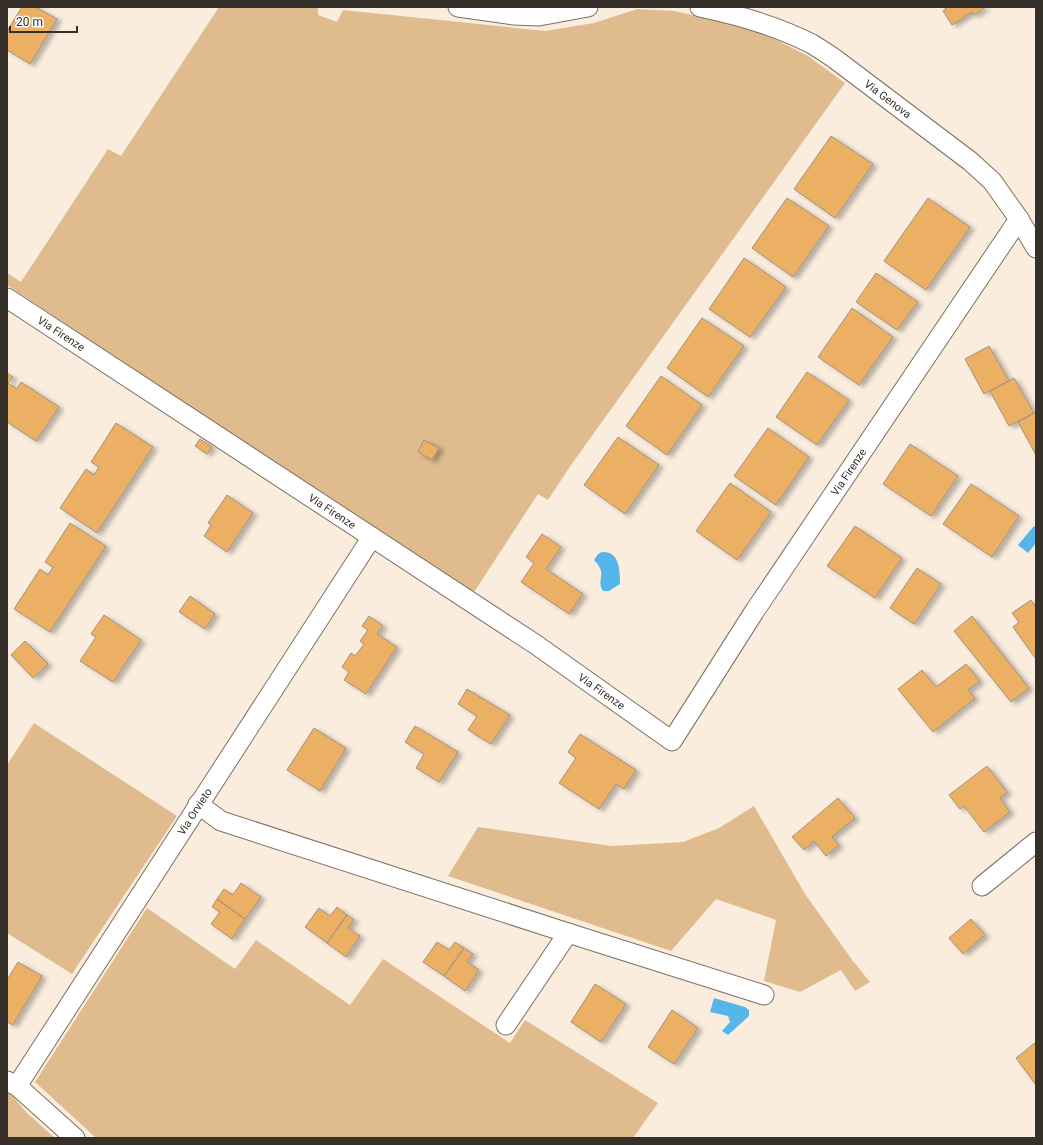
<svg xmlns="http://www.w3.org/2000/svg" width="1043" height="1145" font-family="Roboto,sans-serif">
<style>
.green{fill:#e0bb8d}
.water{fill:#56b6ea}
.building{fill:#ebb063;stroke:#9f9283;filter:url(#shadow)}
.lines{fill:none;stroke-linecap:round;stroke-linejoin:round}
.minor-casing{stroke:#7c7061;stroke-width:21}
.minor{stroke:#fff;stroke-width:19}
.labels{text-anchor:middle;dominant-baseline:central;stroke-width:4;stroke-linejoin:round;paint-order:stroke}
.street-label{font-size:11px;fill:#35302a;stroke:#fdfdfd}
</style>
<defs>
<filter id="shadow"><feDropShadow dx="4.5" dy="2.5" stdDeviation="2" flood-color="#0004"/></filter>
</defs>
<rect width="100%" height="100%" fill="#fbeddd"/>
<path class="green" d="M 219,7 L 318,7 L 318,15 L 337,22 L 343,10 L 545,31 L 594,23 L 637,9 L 674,11 L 725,22 L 767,35 L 808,56 L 845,83 L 571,465 L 548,500 L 538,494 L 474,592 L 367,524 L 7,285 L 7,273 L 21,282 L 108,149 L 121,156 Z
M 34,723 L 177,816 L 72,974 L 7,933 L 7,765 Z
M 754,806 L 805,894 L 853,961 L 870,982 L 855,991 L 841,970 L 800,992 L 764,981 L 776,920 L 716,899 L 671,951 L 448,876 L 478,827 L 612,846 L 683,842 L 719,828 Z
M 147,908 L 235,969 L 256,940 L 350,1005 L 383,959 L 510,1043 L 525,1020 L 658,1103 L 633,1138 L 96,1138 L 35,1082 Z
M 7,1091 L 9,1092 L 27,1113 L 55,1138 L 7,1138 Z"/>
<path class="water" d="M 1034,526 L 1036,528 L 1036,543 L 1028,553 L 1018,545 Z
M 602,552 C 620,551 620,571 620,584 L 609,591 L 603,591 C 598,583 602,580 601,571 C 600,567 597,563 594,560 L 598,554 Z
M 714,998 L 745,1007 L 749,1010 L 749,1016 L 728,1035 L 722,1031 L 730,1022 L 728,1016 L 710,1012 Z"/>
<path class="building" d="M 22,7 L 36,7 L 57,19 L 30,64 L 7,50 L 7,31 Z
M 944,7 L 986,7 L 974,15 L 972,12 L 952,25 L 943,11 L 946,10 Z
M 831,136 L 873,164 L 835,218 L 794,189 Z
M 787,198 L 829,226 L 793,277 L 752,248 Z
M 928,198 L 970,227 L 926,290 L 884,261 Z
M 744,258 L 786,287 L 750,337 L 709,309 Z
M 876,273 L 918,302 L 897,330 L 856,302 Z
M 852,308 L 893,337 L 859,385 L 818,357 Z
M 702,318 L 744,346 L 708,397 L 667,368 Z
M 989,346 L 1009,381 L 984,394 L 965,359 Z
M 807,372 L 849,400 L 817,445 L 776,417 Z
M 7,373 L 13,377 L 8,383 L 17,389 L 21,382 L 59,407 L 36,441 L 7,422 Z
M 661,376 L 702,405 L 667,455 L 626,426 Z
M 1014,378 L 1034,413 L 1009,426 L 990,391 Z
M 1036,412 L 1036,455 L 1018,422 Z
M 116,423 L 153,447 L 97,533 L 60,508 L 86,469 L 94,475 L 99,467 L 91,462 Z
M 768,428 L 809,457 L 776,505 L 734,476 Z
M 618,437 L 659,465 L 625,514 L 584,485 Z
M 200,439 L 212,447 L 207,454 L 195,446 Z
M 424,440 L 439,448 L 432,460 L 418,452 Z
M 910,444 L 958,476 L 931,516 L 883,484 Z
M 730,483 L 771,512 L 737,560 L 696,531 Z
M 971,484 L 1019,516 L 992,557 L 943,524 Z
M 227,495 L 253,513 L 227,552 L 204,536 L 211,525 L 208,523 Z
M 70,523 L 106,546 L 50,632 L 14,609 L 40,569 L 48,575 L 53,567 L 45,562 Z
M 855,526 L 902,558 L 875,598 L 827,566 Z
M 542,534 L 561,547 L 546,569 L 583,594 L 569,614 L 521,582 L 534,563 L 526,557 Z
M 917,568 L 941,584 L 914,624 L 890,608 Z
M 190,596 L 215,614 L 205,629 L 179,612 Z
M 1031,600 L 1036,607 L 1036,659 L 1013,627 L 1019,622 L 1012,613 Z
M 104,615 L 141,640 L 113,682 L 80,661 L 96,637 L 91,634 Z
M 369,616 L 383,626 L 377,634 L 397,647 L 366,694 L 344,680 L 349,672 L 342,667 L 351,653 L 355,656 L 364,644 L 360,641 L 368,630 L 362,626 Z
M 972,616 L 1029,688 L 1011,702 L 954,631 Z
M 25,641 L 48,664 L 33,678 L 11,655 Z
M 966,664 L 980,681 L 968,690 L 975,698 L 933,732 L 898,689 L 922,670 L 936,687 Z
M 467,689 L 510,715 L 491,744 L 468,730 L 477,716 L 458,704 Z
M 415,726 L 458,752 L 439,782 L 416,768 L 424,754 L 405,742 Z
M 314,728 L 346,748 L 320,791 L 287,770 Z
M 580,734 L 636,770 L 624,789 L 616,784 L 599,809 L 559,783 L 576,758 L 568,752 Z
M 987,766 L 1007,792 L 1000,798 L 1010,812 L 984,832 L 964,806 L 960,809 L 949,795 Z
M 838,798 L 855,818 L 832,837 L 839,845 L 826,856 L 814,841 L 804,850 L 792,837 Z
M 241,883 L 261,897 L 245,919 L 217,899 L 224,889 L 233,895 Z
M 217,899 L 245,919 L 232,939 L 211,924 L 220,912 L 212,907 Z
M 337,907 L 347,915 L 327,943 L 305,927 L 319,908 L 330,916 Z
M 347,915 L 354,920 L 348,928 L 360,936 L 346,957 L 327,943 Z
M 971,919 L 985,935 L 963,954 L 949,938 Z
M 437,942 L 449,950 L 455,942 L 464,948 L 444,976 L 423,962 Z
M 464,948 L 473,954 L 467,962 L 479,970 L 465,991 L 444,976 Z
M 18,962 L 42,976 L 13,1025 L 7,1022 L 7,980 Z
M 595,984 L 626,1004 L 601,1042 L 571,1022 Z
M 672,1010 L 698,1028 L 674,1064 L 648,1047 Z
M 1036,1042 L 1036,1085 L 1016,1058 Z"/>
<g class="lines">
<g class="minor-casing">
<g id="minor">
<path d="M 458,7 L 514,15 L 539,16 L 588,7"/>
<path id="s1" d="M 700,7 C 738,15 777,26 812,44 C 820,49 828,54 835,59 L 970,161 L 992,181 L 1019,219 L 1036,248"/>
<path id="s2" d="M 7,298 L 535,644 L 672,741 L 754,612 L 1019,219"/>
<path d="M 198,804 L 221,821 L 568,933 L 764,995"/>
<path d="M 982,886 L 1036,842"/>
<path d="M 506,1025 L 568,933"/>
<path d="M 7,1081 L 17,1086 L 75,1138"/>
<path id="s3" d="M 17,1086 L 372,537"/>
</g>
</g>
<use href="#minor" class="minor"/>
</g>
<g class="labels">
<g class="street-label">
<text stroke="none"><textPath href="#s1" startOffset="212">Via Genova</textPath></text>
<text stroke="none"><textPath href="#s2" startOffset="65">Via Firenze</textPath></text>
<text stroke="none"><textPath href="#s2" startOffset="1121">Via Firenze</textPath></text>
<text stroke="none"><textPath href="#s2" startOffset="389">Via Firenze</textPath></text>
<text stroke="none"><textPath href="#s2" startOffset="713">Via Firenze</textPath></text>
<text stroke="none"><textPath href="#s3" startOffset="327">Via Orvieto</textPath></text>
</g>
</g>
<rect width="1043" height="1145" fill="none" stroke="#35302a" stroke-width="16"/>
<path d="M10 26v6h67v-6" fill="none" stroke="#35302a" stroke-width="2"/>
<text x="16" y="26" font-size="12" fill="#35302a" stroke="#fdfdfd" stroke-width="3" paint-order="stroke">20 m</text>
</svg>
